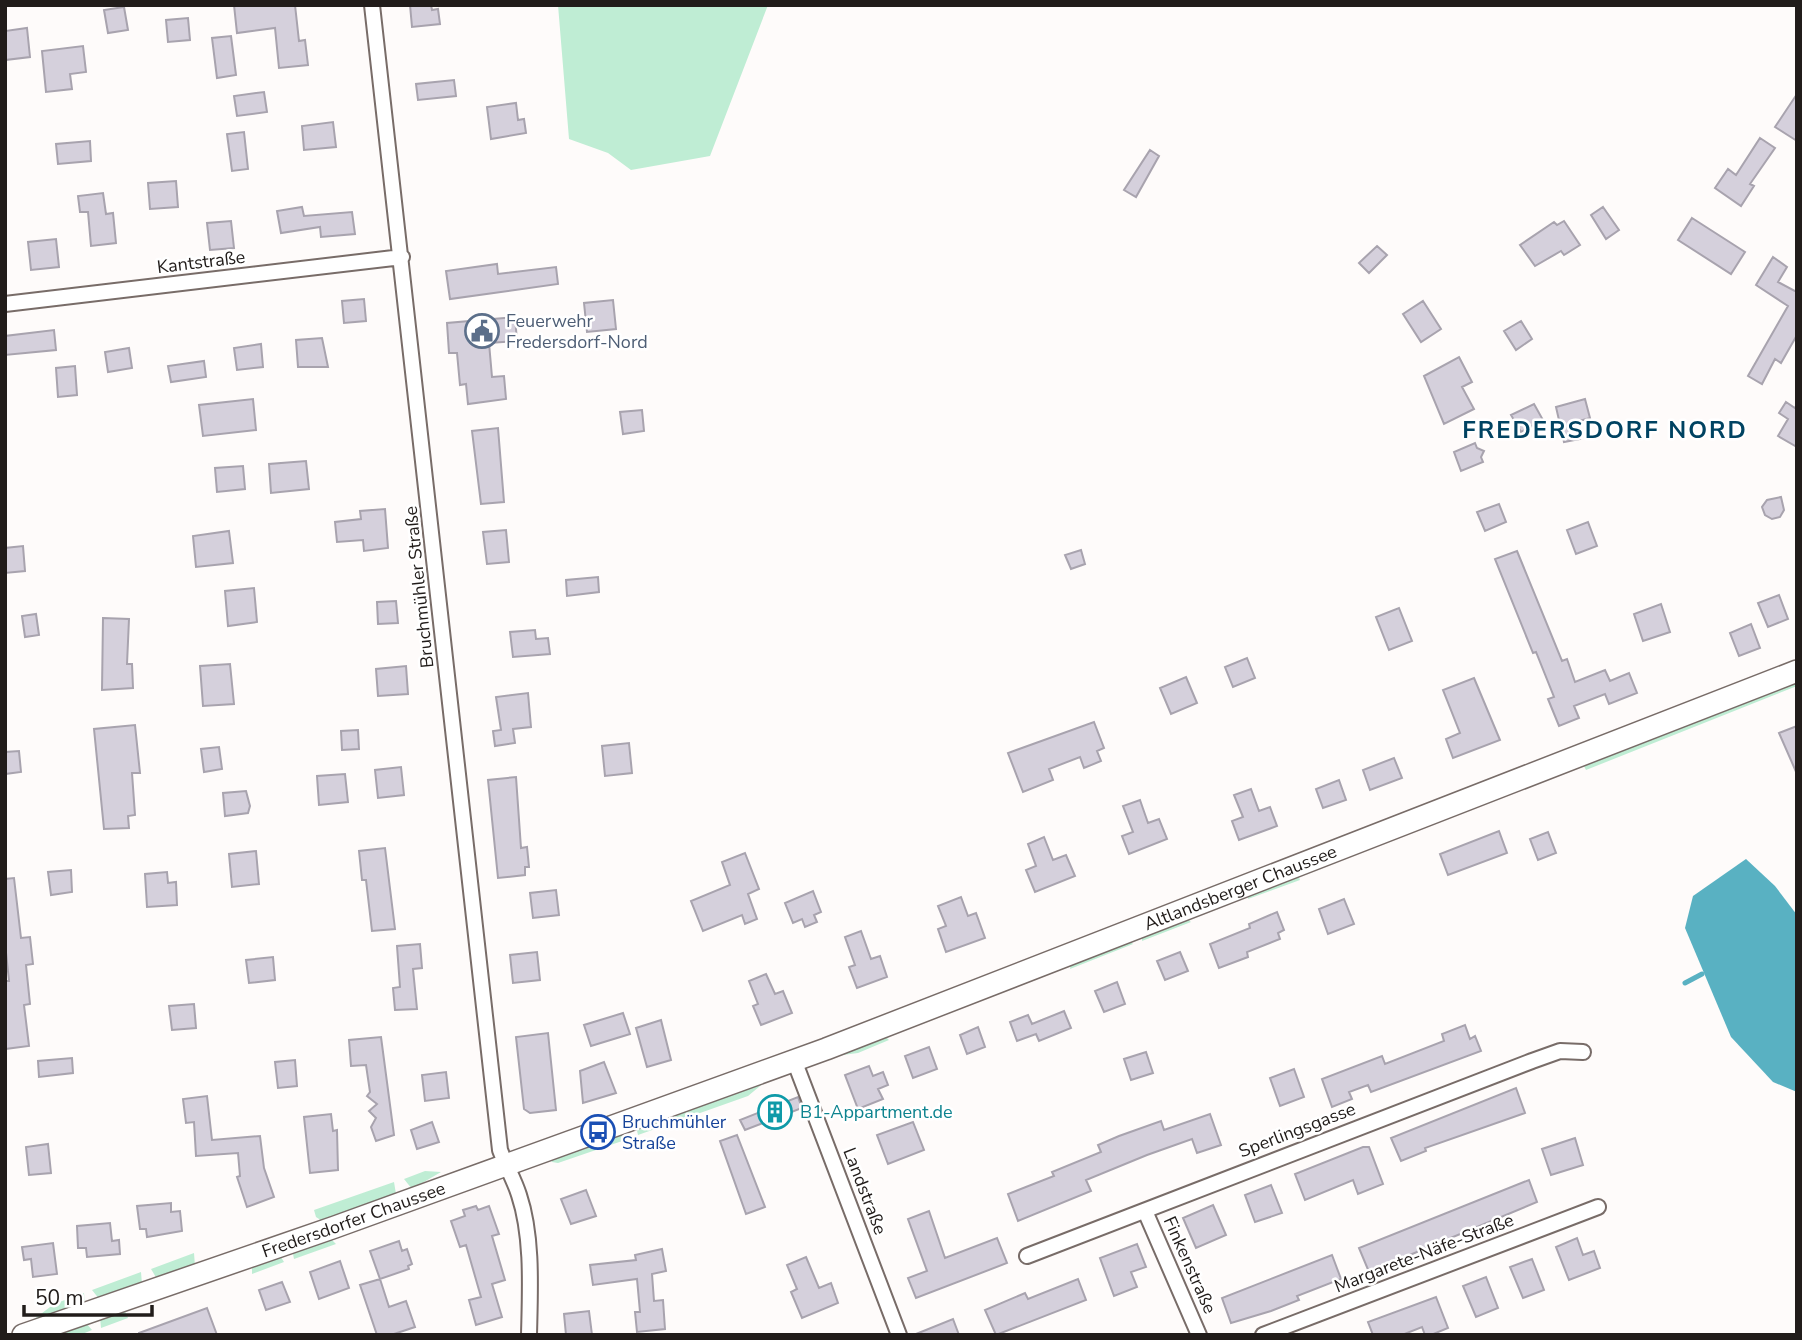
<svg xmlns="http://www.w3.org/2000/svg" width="1802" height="1340" font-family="'Nunito Sans',sans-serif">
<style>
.green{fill:#bfedd4}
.water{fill:#59b1c2}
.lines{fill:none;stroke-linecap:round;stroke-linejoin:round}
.stream{stroke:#59b1c2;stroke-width:5}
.building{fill:#d5d0dc;stroke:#a8a3ae;stroke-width:2}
.minor-casing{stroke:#786c68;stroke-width:18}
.secondary-casing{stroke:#786c68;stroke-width:24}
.minor{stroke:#fff;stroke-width:14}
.secondary{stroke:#fff;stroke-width:21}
.labels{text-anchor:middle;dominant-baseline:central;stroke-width:5;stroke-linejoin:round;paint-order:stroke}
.street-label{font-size:18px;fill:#211c1a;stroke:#fff}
.service-label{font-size:18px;fill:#4e5e75;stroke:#fff;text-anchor:start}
.culture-label{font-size:18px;fill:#0d838f;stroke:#fff;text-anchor:start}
.transit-label{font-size:18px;fill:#164399;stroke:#fff;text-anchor:start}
.district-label{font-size:24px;font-weight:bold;letter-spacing:2px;fill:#004362;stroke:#fff}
</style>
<rect width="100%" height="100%" fill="#fefbfa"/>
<path class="green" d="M 558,5 L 768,5 L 710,156 L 631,170 L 608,153 L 569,139 Z
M 1797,679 L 1797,686 L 1586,770 L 1583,764 Z
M 1298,875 L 1300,880 L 1248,899 L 1249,893 Z
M 1186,918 L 1191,922 L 1142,941 L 1142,935 Z
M 1129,940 L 1133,944 L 1070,969 L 1071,962 Z
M 884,1035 L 889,1040 L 858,1053 L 835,1056 Z
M 765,1082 L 748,1096 L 638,1135 L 636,1126 Z
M 624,1131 L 628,1139 L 558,1163 L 552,1162 L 550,1157 Z
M 425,1171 L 441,1172 L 412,1189 L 404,1179 Z
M 394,1182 L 396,1194 L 322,1221 L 316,1217 L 314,1210 Z
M 328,1236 L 336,1244 L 294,1259 L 292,1249 Z
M 194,1253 L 195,1266 L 157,1279 L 151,1269 Z
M 279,1254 L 284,1262 L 252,1274 L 252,1263 Z
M 141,1272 L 142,1284 L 100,1300 L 92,1290 Z
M 84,1293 L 85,1306 L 29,1323 L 54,1304 Z
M 124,1309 L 128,1318 L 101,1328 L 100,1317 Z
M 86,1323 L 92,1330 L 80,1335 L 61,1335 L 63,1331 Z"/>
<path class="water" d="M 1746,859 L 1775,886 L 1797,915 L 1797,1092 L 1773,1082 L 1731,1037 L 1685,928 L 1693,896 Z"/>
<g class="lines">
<path class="stream" d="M 1685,983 L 1702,974"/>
</g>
<path class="building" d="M 234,5 L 295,5 L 299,41 L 305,40 L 308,65 L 279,68 L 275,28 L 237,33 Z
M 410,5 L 431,5 L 432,10 L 438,9 L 440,24 L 412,27 Z
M 124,7 L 128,30 L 108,33 L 104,10 Z
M 188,18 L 190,40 L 168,42 L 166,20 Z
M 27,28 L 30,57 L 5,60 L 5,31 Z
M 231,36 L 236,75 L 217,78 L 212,38 Z
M 83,46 L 86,72 L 70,74 L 72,89 L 46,92 L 42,51 Z
M 454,80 L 456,96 L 418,100 L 416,84 Z
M 264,92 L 267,112 L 237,116 L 234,96 Z
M 1797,94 L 1797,141 L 1775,127 Z
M 516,103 L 518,120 L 524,119 L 526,133 L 491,139 L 487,107 Z
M 333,122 L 336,147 L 304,150 L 302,126 Z
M 244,132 L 248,169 L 232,171 L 227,134 Z
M 1760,138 L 1775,148 L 1750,184 L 1754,186 L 1741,206 L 1715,188 L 1728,169 L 1736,175 Z
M 90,141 L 91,161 L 58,164 L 56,144 Z
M 1150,150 L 1159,156 L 1136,197 L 1124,190 Z
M 176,181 L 178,207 L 150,209 L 148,183 Z
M 103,193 L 106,214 L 113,213 L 116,243 L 91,246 L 88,212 L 80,212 L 78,196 Z
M 302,207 L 304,216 L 352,212 L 355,234 L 321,237 L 320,227 L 281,233 L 277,211 Z
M 1603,207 L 1619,230 L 1606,239 L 1591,215 Z
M 1692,218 L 1745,252 L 1731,274 L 1678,240 Z
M 231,221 L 234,248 L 210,250 L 207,223 Z
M 1564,221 L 1580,245 L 1564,255 L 1561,251 L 1535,266 L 1520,245 L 1554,222 L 1557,225 Z
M 56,239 L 59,267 L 31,270 L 28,242 Z
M 1377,246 L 1387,255 L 1369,273 L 1359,263 Z
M 1773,257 L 1787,267 L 1778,282 L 1797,292 L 1797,335 L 1781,363 L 1775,359 L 1762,384 L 1748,376 L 1788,306 L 1756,285 Z
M 497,264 L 498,274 L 556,267 L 558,284 L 450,299 L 446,271 Z
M 364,299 L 366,321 L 344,323 L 342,301 Z
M 613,300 L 616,329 L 587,332 L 584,303 Z
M 1423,301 L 1441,329 L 1421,342 L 1403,314 Z
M 515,317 L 517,341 L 489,343 L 492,377 L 504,376 L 506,399 L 468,404 L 466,384 L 460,385 L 457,353 L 449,353 L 447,323 Z
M 1521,321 L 1532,339 L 1516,350 L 1504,331 Z
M 54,330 L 56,350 L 5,355 L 5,336 Z
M 322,338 L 328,367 L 298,367 L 296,340 Z
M 261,344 L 263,367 L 237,370 L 234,348 Z
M 129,348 L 132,368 L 108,372 L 105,352 Z
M 1459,357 L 1472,382 L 1462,387 L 1474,409 L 1444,424 L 1424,376 Z
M 204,361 L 206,377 L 171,382 L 168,366 Z
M 75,366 L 77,395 L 58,397 L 56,368 Z
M 253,399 L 256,430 L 203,436 L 199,405 Z
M 1585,399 L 1590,418 L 1576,422 L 1580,439 L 1564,442 L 1556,407 Z
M 1786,402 L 1795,408 L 1797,405 L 1797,447 L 1778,436 L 1788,419 L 1779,413 Z
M 1534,404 L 1543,420 L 1521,432 L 1511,415 Z
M 642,410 L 644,431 L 623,434 L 620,412 Z
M 498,428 L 504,502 L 481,504 L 472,431 Z
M 1475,443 L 1477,448 L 1484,451 L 1481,457 L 1483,462 L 1461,471 L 1454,452 Z
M 306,461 L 309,489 L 271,493 L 269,464 Z
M 243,466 L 245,489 L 217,492 L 215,468 Z
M 1781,497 L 1784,510 L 1780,517 L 1772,519 L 1765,515 L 1762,507 L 1767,500 Z
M 1499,504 L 1506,522 L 1485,531 L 1477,512 Z
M 385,509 L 388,548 L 364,551 L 363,540 L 337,542 L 335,522 L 361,519 L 360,511 Z
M 1588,522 L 1597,546 L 1576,554 L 1567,530 Z
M 506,530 L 509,562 L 487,564 L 483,532 Z
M 229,531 L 233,563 L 196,567 L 193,536 Z
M 23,546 L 25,571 L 5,573 L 5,548 Z
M 1081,550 L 1085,564 L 1071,569 L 1065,555 Z
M 1517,551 L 1562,661 L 1567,659 L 1575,682 L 1605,670 L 1610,681 L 1629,673 L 1637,693 L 1609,704 L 1605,694 L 1574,706 L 1579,718 L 1559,726 L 1548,699 L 1554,697 L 1536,652 L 1533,653 L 1495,559 Z
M 598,577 L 599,592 L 567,596 L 566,580 Z
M 254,588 L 257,622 L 228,626 L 225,591 Z
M 1779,595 L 1788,619 L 1768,627 L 1758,603 Z
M 396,601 L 398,623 L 378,624 L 377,602 Z
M 1661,604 L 1670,632 L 1643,641 L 1634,614 Z
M 1399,608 L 1412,641 L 1389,650 L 1376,617 Z
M 36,614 L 39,635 L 25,637 L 22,616 Z
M 103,618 L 129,619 L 127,664 L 132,664 L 133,688 L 102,690 Z
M 1751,624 L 1760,648 L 1739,656 L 1730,633 Z
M 535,630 L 536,639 L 548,638 L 550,654 L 513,657 L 510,632 Z
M 1247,658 L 1255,678 L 1233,687 L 1225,667 Z
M 230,664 L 234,704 L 203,706 L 200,666 Z
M 406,666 L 408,694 L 378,696 L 376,669 Z
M 1186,677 L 1197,703 L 1171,714 L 1160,688 Z
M 1474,678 L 1500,740 L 1453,758 L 1446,739 L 1460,733 L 1443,690 Z
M 528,693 L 531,727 L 513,729 L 515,743 L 495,746 L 493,731 L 501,730 L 496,697 Z
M 1094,722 L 1104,748 L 1097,751 L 1101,761 L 1084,768 L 1080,757 L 1049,769 L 1053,780 L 1023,792 L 1008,753 Z
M 135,725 L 140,773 L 132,773 L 135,815 L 128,816 L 129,828 L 104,829 L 94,729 Z
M 1797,726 L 1797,774 L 1779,733 Z
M 358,730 L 359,749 L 342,750 L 341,731 Z
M 629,743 L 632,773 L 605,776 L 602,746 Z
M 219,747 L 222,769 L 204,772 L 201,749 Z
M 19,751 L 21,772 L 5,774 L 5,752 Z
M 1394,758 L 1402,778 L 1370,790 L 1363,770 Z
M 401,767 L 404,795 L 378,798 L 375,770 Z
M 345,774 L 348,802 L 319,805 L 317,776 Z
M 516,777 L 521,848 L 527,847 L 529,867 L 525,867 L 525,875 L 498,878 L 488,780 Z
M 1339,780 L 1346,800 L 1323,808 L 1316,789 Z
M 1251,789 L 1259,811 L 1270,807 L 1277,826 L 1239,840 L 1232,821 L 1243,817 L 1234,795 Z
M 246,791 L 250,806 L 248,813 L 225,816 L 223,793 Z
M 1140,800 L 1148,823 L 1159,819 L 1167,839 L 1129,854 L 1122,836 L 1133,832 L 1123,806 Z
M 1499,831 L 1507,853 L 1448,875 L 1440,854 Z
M 1548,832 L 1556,853 L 1538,860 L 1530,839 Z
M 1044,837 L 1053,860 L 1066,855 L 1075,876 L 1035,892 L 1026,870 L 1036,866 L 1028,844 Z
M 385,848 L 395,929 L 372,931 L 366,880 L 362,880 L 359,851 Z
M 256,851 L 259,884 L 232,887 L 229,854 Z
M 745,853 L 759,889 L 748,894 L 757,919 L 745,924 L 742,915 L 703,931 L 691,901 L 730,885 L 722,862 Z
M 71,870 L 72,892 L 51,895 L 48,872 Z
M 167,872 L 168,883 L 176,882 L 177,905 L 147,907 L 145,874 Z
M 14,878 L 21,938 L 30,937 L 33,964 L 26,965 L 30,1004 L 24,1005 L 29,1046 L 5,1049 L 5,981 L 9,981 L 5,943 L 5,879 Z
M 556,890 L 559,915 L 533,918 L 530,893 Z
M 813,891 L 821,912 L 814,915 L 817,922 L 805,927 L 802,919 L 793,923 L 785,903 Z
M 961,897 L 968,916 L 976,913 L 985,938 L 946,952 L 938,929 L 946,926 L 938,906 Z
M 1344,899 L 1354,924 L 1328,934 L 1319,909 Z
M 1277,912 L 1284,930 L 1278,933 L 1280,939 L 1247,952 L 1248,957 L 1219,968 L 1210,944 L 1250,928 L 1249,924 Z
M 861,931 L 871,959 L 880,956 L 887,977 L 857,988 L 849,967 L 855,965 L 845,937 Z
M 420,944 L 422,968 L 413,969 L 417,1009 L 395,1010 L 393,988 L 400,987 L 397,946 Z
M 537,952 L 540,980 L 513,983 L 510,955 Z
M 1180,952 L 1188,971 L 1165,980 L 1157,961 Z
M 273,957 L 275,980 L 249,983 L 246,960 Z
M 766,974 L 775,994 L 783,991 L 792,1013 L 761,1025 L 753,1006 L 758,1004 L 749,981 Z
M 1117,982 L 1125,1004 L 1104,1012 L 1095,991 Z
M 194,1004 L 196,1028 L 172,1030 L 169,1006 Z
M 1064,1011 L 1071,1028 L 1039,1041 L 1036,1034 L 1017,1041 L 1010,1022 L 1028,1015 L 1032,1024 Z
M 623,1013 L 630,1034 L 591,1046 L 584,1025 Z
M 661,1020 L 671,1060 L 647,1067 L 636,1028 Z
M 1465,1025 L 1470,1039 L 1475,1036 L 1481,1051 L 1371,1092 L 1368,1085 L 1349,1092 L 1352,1099 L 1332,1107 L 1322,1079 L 1382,1056 L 1385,1064 L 1444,1041 L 1442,1034 Z
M 978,1027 L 985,1047 L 967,1054 L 960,1035 Z
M 548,1033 L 556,1110 L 530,1113 L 524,1109 L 516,1037 Z
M 381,1037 L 394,1135 L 376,1141 L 371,1127 L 376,1118 L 369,1111 L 377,1104 L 367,1096 L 370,1092 L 366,1065 L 351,1066 L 349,1040 Z
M 929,1047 L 937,1069 L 913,1078 L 905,1056 Z
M 1146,1052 L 1153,1073 L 1131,1080 L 1124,1059 Z
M 72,1058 L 73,1073 L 39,1077 L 38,1061 Z
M 295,1060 L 297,1086 L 278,1088 L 275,1062 Z
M 604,1062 L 616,1093 L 583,1103 L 580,1071 Z
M 869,1066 L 873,1076 L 883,1072 L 888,1085 L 878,1089 L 883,1099 L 858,1109 L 845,1075 Z
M 1294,1069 L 1304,1097 L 1280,1106 L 1270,1078 Z
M 446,1072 L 449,1098 L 425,1101 L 422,1075 Z
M 1516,1088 L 1525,1113 L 1425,1148 L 1426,1151 L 1401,1161 L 1391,1138 Z
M 207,1096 L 212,1140 L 260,1136 L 264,1168 L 274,1197 L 247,1207 L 237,1177 L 240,1176 L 238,1153 L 196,1156 L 194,1122 L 186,1123 L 183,1099 Z
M 798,1097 L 802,1108 L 745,1130 L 740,1120 Z
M 331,1114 L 333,1131 L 337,1130 L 338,1170 L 310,1173 L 304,1117 Z
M 1210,1114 L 1221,1145 L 1197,1153 L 1192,1139 L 1147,1155 L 1086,1180 L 1091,1191 L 1018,1221 L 1008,1194 L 1054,1176 L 1052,1172 L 1101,1152 L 1098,1145 L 1119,1136 L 1161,1121 L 1164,1130 Z
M 432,1122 L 439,1142 L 417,1149 L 411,1130 Z
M 913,1122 L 924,1150 L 888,1164 L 877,1135 Z
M 737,1135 L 765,1207 L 746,1214 L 720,1141 Z
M 1575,1138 L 1583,1165 L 1551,1175 L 1542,1149 Z
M 48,1144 L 51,1173 L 29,1175 L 26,1147 Z
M 1363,1147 L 1369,1147 L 1383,1184 L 1358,1194 L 1353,1180 L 1305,1200 L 1295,1174 Z
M 1529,1180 L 1537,1202 L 1369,1272 L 1359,1248 Z
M 1271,1185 L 1282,1213 L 1255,1222 L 1245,1195 Z
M 586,1190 L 596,1216 L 571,1224 L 561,1199 Z
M 171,1203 L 171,1212 L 180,1211 L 182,1231 L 147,1237 L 146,1229 L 140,1229 L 137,1206 Z
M 1213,1205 L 1226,1235 L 1196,1248 L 1183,1218 Z
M 476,1206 L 478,1210 L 489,1206 L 499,1234 L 492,1236 L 505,1280 L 492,1284 L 502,1317 L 476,1325 L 469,1300 L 481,1297 L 466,1245 L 460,1247 L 451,1221 L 465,1216 L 463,1210 Z
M 929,1211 L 945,1258 L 997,1238 L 1007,1263 L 916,1298 L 908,1278 L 927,1271 L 908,1219 Z
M 110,1223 L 112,1241 L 119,1240 L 120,1254 L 87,1257 L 86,1248 L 78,1248 L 77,1226 Z
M 1577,1238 L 1583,1255 L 1594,1251 L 1600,1268 L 1569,1280 L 1556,1247 Z
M 399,1241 L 402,1251 L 407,1249 L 412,1264 L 408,1266 L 409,1269 L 380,1279 L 370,1251 Z
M 53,1243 L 57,1274 L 33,1277 L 31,1259 L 24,1260 L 22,1247 Z
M 1137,1244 L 1146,1267 L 1131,1272 L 1137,1287 L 1114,1296 L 1100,1258 Z
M 662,1249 L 666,1271 L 652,1274 L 654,1301 L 663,1300 L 665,1329 L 637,1332 L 635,1312 L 640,1312 L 637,1279 L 593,1285 L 590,1265 L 636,1260 L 635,1255 Z
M 1332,1255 L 1341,1279 L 1297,1296 L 1299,1300 L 1271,1311 L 1231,1323 L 1222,1298 Z
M 806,1257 L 819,1288 L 831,1283 L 838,1303 L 802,1318 L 791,1292 L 797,1289 L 787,1265 Z
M 1532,1259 L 1544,1290 L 1523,1298 L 1510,1267 Z
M 340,1261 L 349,1288 L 319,1299 L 310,1272 Z
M 1486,1277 L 1498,1308 L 1476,1317 L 1463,1286 Z
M 380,1279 L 389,1307 L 406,1301 L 415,1327 L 391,1335 L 377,1335 L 360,1285 Z
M 1078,1279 L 1086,1300 L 996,1335 L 985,1310 L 1025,1293 L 1028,1299 Z
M 282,1282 L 290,1302 L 266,1310 L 259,1290 Z
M 1436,1297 L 1448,1328 L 1431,1335 L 1425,1335 L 1422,1327 L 1402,1335 L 1373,1335 L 1368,1322 Z
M 207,1308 L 217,1335 L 139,1335 L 139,1333 Z
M 589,1311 L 592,1335 L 566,1335 L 564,1314 Z
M 953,1319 L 959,1335 L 916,1335 L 916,1334 Z"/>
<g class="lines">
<g class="minor-casing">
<path id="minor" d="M 372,5 L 500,1150 C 506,1166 514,1179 519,1195 C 533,1237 530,1290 529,1335
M 5,304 L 402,257
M 794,1060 L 899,1335
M 1145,1211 L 1199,1335
M 1027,1256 L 1532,1061 L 1560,1051 L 1583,1052
M 1263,1335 L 1598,1207"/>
</g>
<g class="secondary-casing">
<g id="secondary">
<path id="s1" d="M 23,1335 L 335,1227 L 826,1049 L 1797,671"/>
</g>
</g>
<use href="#minor" class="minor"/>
<use href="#secondary" class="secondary"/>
</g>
<defs>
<g id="civic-ring" transform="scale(1.75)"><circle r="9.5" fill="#fff" stroke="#5c6f8a" stroke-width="1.5"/><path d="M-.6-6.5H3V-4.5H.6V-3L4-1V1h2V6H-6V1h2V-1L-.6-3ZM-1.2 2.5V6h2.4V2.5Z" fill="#5c6f8a"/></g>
<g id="building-ring" transform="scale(1.75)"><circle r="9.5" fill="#fff" stroke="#0f9aa8" stroke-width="1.5"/><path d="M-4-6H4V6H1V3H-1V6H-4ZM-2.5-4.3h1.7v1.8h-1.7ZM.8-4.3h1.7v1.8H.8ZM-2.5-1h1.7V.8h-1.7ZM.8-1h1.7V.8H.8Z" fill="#0f9aa8"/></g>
<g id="bus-ring" transform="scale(1.75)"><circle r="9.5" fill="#fff" stroke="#1a4fb4" stroke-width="1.5"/><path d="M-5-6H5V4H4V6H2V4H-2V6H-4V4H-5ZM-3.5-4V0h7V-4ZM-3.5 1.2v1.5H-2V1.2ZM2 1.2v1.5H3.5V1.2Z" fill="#1a4fb4"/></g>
</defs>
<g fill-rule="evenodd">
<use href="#civic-ring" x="482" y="331"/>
<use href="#building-ring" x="775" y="1112"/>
<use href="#bus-ring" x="598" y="1132"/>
</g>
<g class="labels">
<g class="street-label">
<text transform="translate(201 262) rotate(-7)">Kantstraße</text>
<text transform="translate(419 587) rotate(-96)">Bruchmühler Straße</text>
<text stroke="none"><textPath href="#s1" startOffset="1297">Altlandsberger Chaussee</textPath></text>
<text transform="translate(1297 1130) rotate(-21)">Sperlingsgasse</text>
<text transform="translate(865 1191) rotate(69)">Landstraße</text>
<text stroke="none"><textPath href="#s1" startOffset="350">Fredersdorfer Chaussee</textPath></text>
<text transform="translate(1424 1253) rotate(-21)">Margarete-Näfe-Straße</text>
<text transform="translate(1190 1265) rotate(66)">Finkenstraße</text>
</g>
<g class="service-label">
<text x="506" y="321">Feuerwehr<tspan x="506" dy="21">Fredersdorf-Nord</tspan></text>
</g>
<g class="culture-label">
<text x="800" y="1112">B1-Appartment.de</text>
</g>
<g class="transit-label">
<text x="622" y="1122">Bruchmühler<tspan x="622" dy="21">Straße</tspan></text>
</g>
<g class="district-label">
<text x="1605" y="430">FREDERSDORF NORD</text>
</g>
</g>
<rect width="1802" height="1340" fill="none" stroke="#211c1a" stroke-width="14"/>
<path d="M24 1305v10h128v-10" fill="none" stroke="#211c1a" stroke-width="3.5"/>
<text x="35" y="1305" font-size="21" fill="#211c1a" stroke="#ffffff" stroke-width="5" paint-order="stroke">50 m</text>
</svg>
